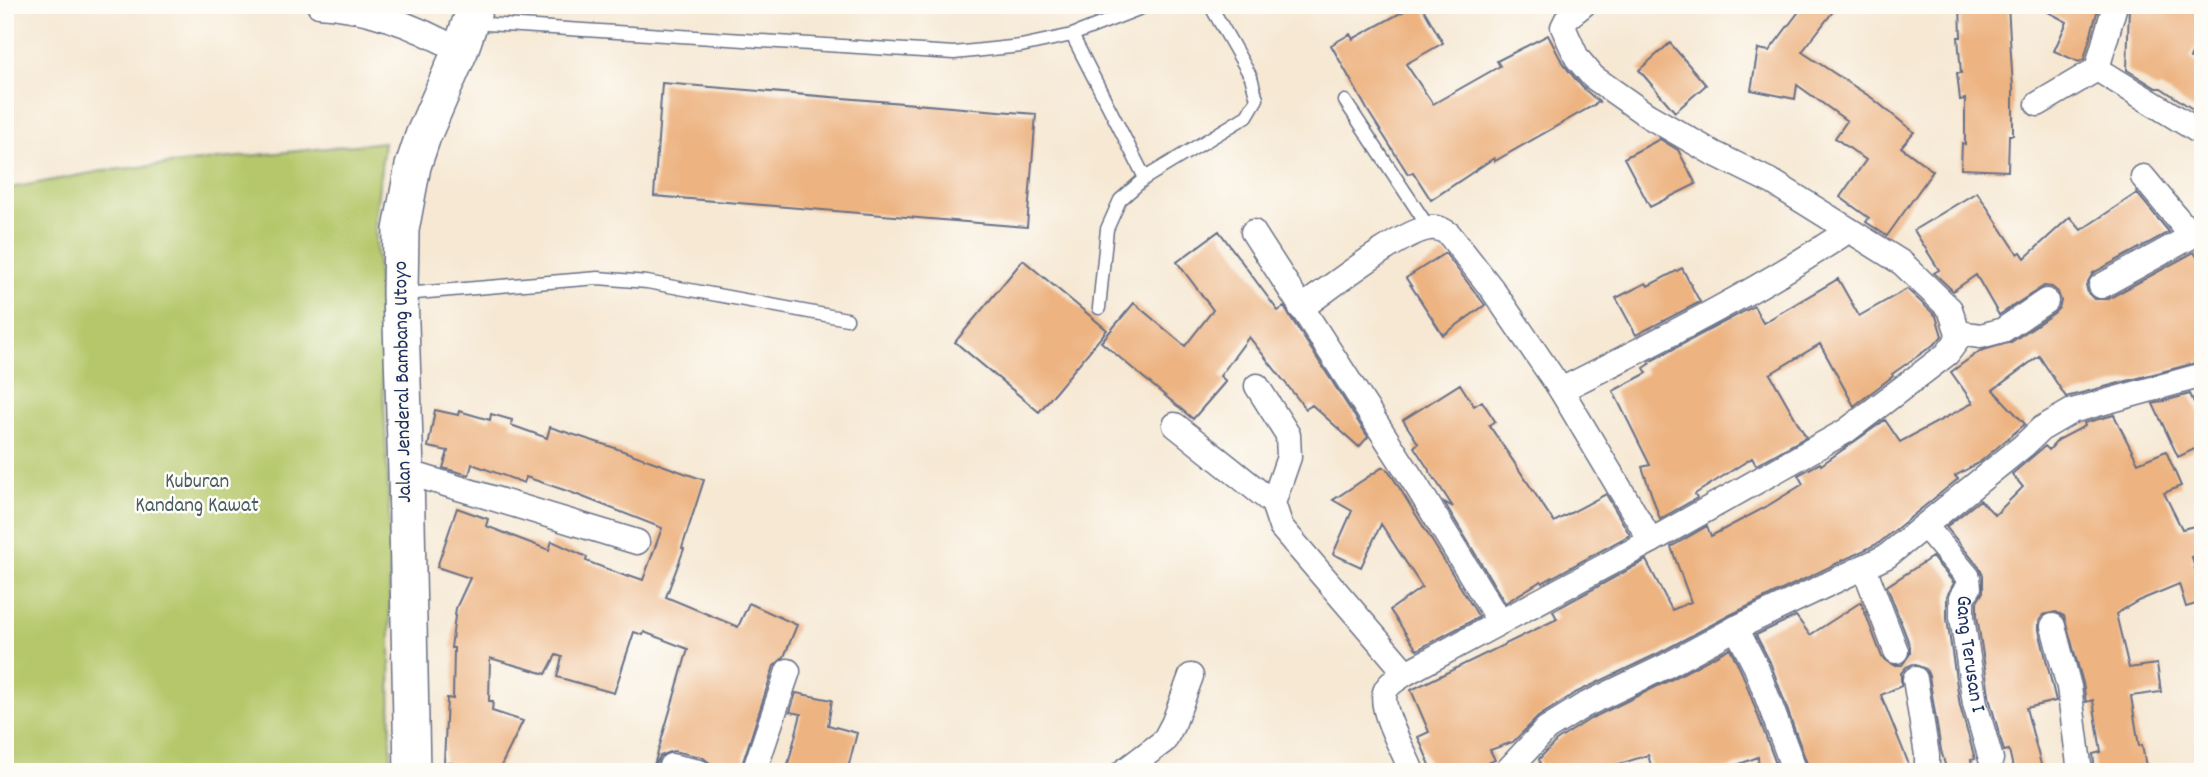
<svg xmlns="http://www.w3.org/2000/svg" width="2208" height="777" font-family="Dekko,sans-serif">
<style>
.green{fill:#b5c76a;stroke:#687b64;stroke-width:2}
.building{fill:#edb381}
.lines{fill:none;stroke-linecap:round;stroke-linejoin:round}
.lane-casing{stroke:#687087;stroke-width:15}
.street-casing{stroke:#687087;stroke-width:27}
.secondary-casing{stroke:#687087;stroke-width:38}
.lane{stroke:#fff;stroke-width:12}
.street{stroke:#fff;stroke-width:24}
.secondary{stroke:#fff;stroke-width:35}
.labels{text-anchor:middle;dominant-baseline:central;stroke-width:5;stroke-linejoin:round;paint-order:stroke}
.street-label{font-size:21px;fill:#1b2f5e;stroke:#fdfcf7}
.park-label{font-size:21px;fill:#495d62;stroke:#fdfcf7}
</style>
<rect width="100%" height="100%" fill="#fdfcf7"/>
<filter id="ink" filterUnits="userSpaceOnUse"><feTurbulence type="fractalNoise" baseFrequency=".0143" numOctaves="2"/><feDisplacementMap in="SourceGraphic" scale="14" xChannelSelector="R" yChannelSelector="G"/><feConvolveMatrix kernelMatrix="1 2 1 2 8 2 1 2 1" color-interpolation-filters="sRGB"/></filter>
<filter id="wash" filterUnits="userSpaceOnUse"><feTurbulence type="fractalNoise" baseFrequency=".00686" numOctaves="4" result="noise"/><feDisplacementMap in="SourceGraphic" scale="28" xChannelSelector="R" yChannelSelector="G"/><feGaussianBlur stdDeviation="1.57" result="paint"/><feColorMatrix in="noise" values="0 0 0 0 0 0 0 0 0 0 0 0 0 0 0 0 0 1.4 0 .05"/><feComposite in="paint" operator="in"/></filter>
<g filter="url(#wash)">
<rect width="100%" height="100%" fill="#f6e8d3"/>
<path class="green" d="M 384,142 L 375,220 L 389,505 L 391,772 L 5,772 L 5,189 L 102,171 Z"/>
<g id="blocks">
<path class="building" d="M 1415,5 L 1421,5 L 1443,43 L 1406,64 L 1433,104 L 1500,66 L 1497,61 L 1548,35 L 1563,64 L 1582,87 L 1599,102 L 1495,161 L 1494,158 L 1431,200 L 1413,172 L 1408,174 L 1368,111 L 1331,45 L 1350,34 L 1353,39 Z
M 1804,5 L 1838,5 L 1802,52 L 1872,98 L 1914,132 L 1901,147 L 1933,171 L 1887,236 L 1866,222 L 1869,218 L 1840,197 L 1866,160 L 1835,138 L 1847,121 L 1797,85 L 1795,99 L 1751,90 L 1758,49 L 1769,51 Z
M 1960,5 L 2008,5 L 2013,88 L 2013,135 L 2009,135 L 2008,171 L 1961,169 L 1962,143 L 1965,144 L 1965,99 L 1960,100 L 1957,73 L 1961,73 L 1958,37 L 1961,37 Z
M 2035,5 L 2099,5 L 2084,59 L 2079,62 L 2054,51 L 2067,22 Z
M 2129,5 L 2203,5 L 2203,34 L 2190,58 L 2203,67 L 2203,116 L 2161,88 L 2156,88 L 2127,70 Z
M 1670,43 L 1706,85 L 1675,112 L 1639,70 Z
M 662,83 L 1036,114 L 1027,227 L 654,196 Z
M 1660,139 L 1678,150 L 1696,184 L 1650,207 L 1624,158 Z
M 1977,192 L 2018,254 L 2021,252 L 2025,258 L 2070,217 L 2081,230 L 2137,193 L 2169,232 L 2093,273 L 2086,285 L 2088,293 L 2094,299 L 2108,299 L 2194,252 L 2203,267 L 2203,361 L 2066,397 L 2039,356 L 1993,390 L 2025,424 L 1980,462 L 1955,476 L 1958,479 L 1879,543 L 1730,615 L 1659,653 L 1575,693 L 1538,717 L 1513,742 L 1490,750 L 1495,760 L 1468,772 L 1433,772 L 1418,737 L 1429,732 L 1411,690 L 1557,619 L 1553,611 L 1646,560 L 1672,610 L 1691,602 L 1671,547 L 1707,526 L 1711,536 L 1764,508 L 1803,484 L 1798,475 L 1820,463 L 1821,465 L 1885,420 L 1900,442 L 1973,403 L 1951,372 L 1980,351 L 2011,342 L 2054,313 L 2059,308 L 2061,301 L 2058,292 L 2052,287 L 2044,286 L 1999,315 L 1976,275 L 1953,291 L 1934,273 L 1939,270 L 1914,230 Z
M 1219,231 L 1278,311 L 1284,307 L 1368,437 L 1359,447 L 1312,405 L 1306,409 L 1249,337 L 1220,376 L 1226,381 L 1193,419 L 1101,342 L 1134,303 L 1185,346 L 1213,310 L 1177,262 Z
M 1445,253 L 1485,305 L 1443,335 L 1406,278 Z
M 1023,260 L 1107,330 L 1039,412 L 955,342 Z
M 1682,268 L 1700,302 L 1636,335 L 1616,298 L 1646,283 L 1648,286 Z
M 1838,279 L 1859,316 L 1907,289 L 1936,316 L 1942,336 L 1936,343 L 1892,374 L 1893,376 L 1854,406 L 1820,344 L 1770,374 L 1806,437 L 1756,465 L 1752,458 L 1695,494 L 1697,498 L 1660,519 L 1642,467 L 1650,465 L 1613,391 L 1647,373 L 1644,368 L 1650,364 L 1649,362 L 1754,306 L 1763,323 Z
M 1460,384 L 1474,406 L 1482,401 L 1495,421 L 1489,425 L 1554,522 L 1606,494 L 1630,535 L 1542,583 L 1541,581 L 1505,603 L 1444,502 L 1453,507 L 1414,447 L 1418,443 L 1403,420 Z
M 2190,394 L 2203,421 L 2203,445 L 2178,457 L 2153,404 Z
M 435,410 L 458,415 L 459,411 L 490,420 L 491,414 L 512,420 L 511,425 L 547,438 L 550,427 L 615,448 L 704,480 L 682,548 L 684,549 L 666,597 L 738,627 L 749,603 L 797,625 L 784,657 L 774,666 L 740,771 L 711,764 L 702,757 L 673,751 L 660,756 L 656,764 L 657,772 L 652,772 L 688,649 L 644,632 L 643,635 L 634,632 L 614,693 L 557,677 L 562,657 L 556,655 L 546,674 L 490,658 L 489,701 L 493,701 L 492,711 L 523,721 L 498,772 L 468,772 L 452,763 L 444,763 L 447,698 L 453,699 L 454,648 L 451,648 L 456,608 L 470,578 L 437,567 L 457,508 L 488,519 L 486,526 L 549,550 L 552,541 L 587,557 L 586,561 L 628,577 L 629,575 L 643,580 L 662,528 L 570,492 L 526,477 L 524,483 L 472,464 L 469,475 L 443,468 L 448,451 L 428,447 Z
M 2114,415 L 2138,463 L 2166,451 L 2181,486 L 2164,493 L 2182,529 L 2203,524 L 2203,554 L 2192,557 L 2203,602 L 2186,607 L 2179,584 L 2138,601 L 2116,614 L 2129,668 L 2157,664 L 2161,692 L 2131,696 L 2139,746 L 2142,745 L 2147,772 L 2095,772 L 2093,754 L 2101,752 L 2093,700 L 2086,702 L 2083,683 L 2064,616 L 2056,612 L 2043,615 L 2039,621 L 2039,630 L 2056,701 L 2026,708 L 2043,772 L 2014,772 L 2009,750 L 2004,751 L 1990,701 L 1977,616 L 1977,602 L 1983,592 L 1983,575 L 1979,567 L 1946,527 L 1980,500 L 1995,515 L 2023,487 L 2012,474 L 2045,446 L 2049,450 L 2058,440 L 2085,426 L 2084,423 Z
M 1383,467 L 1389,471 L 1479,617 L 1417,650 L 1390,610 L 1422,587 L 1381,524 L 1361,567 L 1333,554 L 1352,511 L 1333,500 Z
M 1932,557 L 1954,583 L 1947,596 L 1947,619 L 1960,706 L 1975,759 L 1971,760 L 1974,772 L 1947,772 L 1941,750 L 1929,676 L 1926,669 L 1913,664 L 1906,667 L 1901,673 L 1901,686 L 1881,695 L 1912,772 L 1810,772 L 1770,662 L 1756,635 L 1796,616 L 1810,635 L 1861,602 L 1882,657 L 1893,665 L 1902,665 L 1910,654 L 1910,646 L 1887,586 Z
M 1730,648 L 1742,673 L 1779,772 L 1759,772 L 1758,757 L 1719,772 L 1653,772 L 1648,755 L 1594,772 L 1542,772 L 1539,759 L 1556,741 L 1590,719 L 1672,679 Z
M 796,693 L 832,700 L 828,725 L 857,733 L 847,772 L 786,772 L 801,714 L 790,712 Z"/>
</g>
</g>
<g filter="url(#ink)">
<use href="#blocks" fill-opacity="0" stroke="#687087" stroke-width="2"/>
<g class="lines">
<g class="lane-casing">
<path id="lane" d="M 471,23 L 954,53 L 1021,46 L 1072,35 L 1149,5
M 1072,35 L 1145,178
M 1345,101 L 1429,228
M 404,294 L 598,278 L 647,282 L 847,319
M 1099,308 L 1107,229 L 1120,200 L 1145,178 L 1247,116 L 1257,99 L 1251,77 L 1210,5"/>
</g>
<g class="street-casing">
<g id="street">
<path d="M 319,5 C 370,8 416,26 460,51"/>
<path d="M 2097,69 L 2115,5"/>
<path d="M 2038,104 L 2097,69 L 2203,134"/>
<path d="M 2143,177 L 2192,236"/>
<path d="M 1253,232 L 1418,488 L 1499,621"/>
<path d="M 2101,286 L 2203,230"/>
<path d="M 1301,308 C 1329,289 1400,232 1429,228 C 1438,227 1443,230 1449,234 L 1492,289 L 1561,390 L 1651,541"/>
<path d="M 1958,333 L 1981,336 L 2003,330 L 2046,301"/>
<path d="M 1257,386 L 1288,435 L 1289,457 L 1273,503 L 1281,527 L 1406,673"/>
<path d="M 1561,390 C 1660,340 1757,292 1849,230"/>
<path d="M 1175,425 L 1273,503"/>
<path d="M 406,472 L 637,542"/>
<path id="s1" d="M 1925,526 L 1968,577 L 1969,588 L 1962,596 L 1962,617 L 1975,704 L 1991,759"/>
<path d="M 1864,567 L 1896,651"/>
<path d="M 2053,626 L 2069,687 L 2080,772"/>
<path d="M 1736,628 L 1756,667 L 1795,772"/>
<path d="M 1915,679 L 1927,755 L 1927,772"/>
<path d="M 671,766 L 699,772"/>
<path d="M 754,772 L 788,671"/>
<path d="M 1123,772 L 1164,741 L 1174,722 L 1191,676"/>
<path d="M 1412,772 C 1405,753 1379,710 1385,692 C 1388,683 1399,678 1406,673 L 1651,541 L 1846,431 L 1947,354 L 1956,342 L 1958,333 L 1950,309 L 1902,263 L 1774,183 L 1713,153 L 1647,115 L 1593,77 L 1577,58 L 1563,27 L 1568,17 L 1583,5"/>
<path d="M 1506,772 L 1546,729 L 1583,706 L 1666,666 L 1736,628 L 1887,556 L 2023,446 L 2041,429 L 2072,411 L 2203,375"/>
</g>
</g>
<g class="secondary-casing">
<path id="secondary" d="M 412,772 L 406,472 L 400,294 L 401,230 L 413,166 L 423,136 L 460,51 L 476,5"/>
</g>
<use href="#lane" class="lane"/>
<use href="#street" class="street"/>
<use href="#secondary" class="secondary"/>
</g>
</g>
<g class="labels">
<g class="street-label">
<text transform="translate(404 382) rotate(-91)">Jalan Jenderal Bambang Utoyo</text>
<text stroke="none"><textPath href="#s1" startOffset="147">Gang Terusan I</textPath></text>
</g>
<g class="park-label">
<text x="197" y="483">Kuburan<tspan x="197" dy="24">Kandang Kawat</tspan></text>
</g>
</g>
<rect width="2208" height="777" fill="none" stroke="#fdfcf7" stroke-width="28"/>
</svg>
